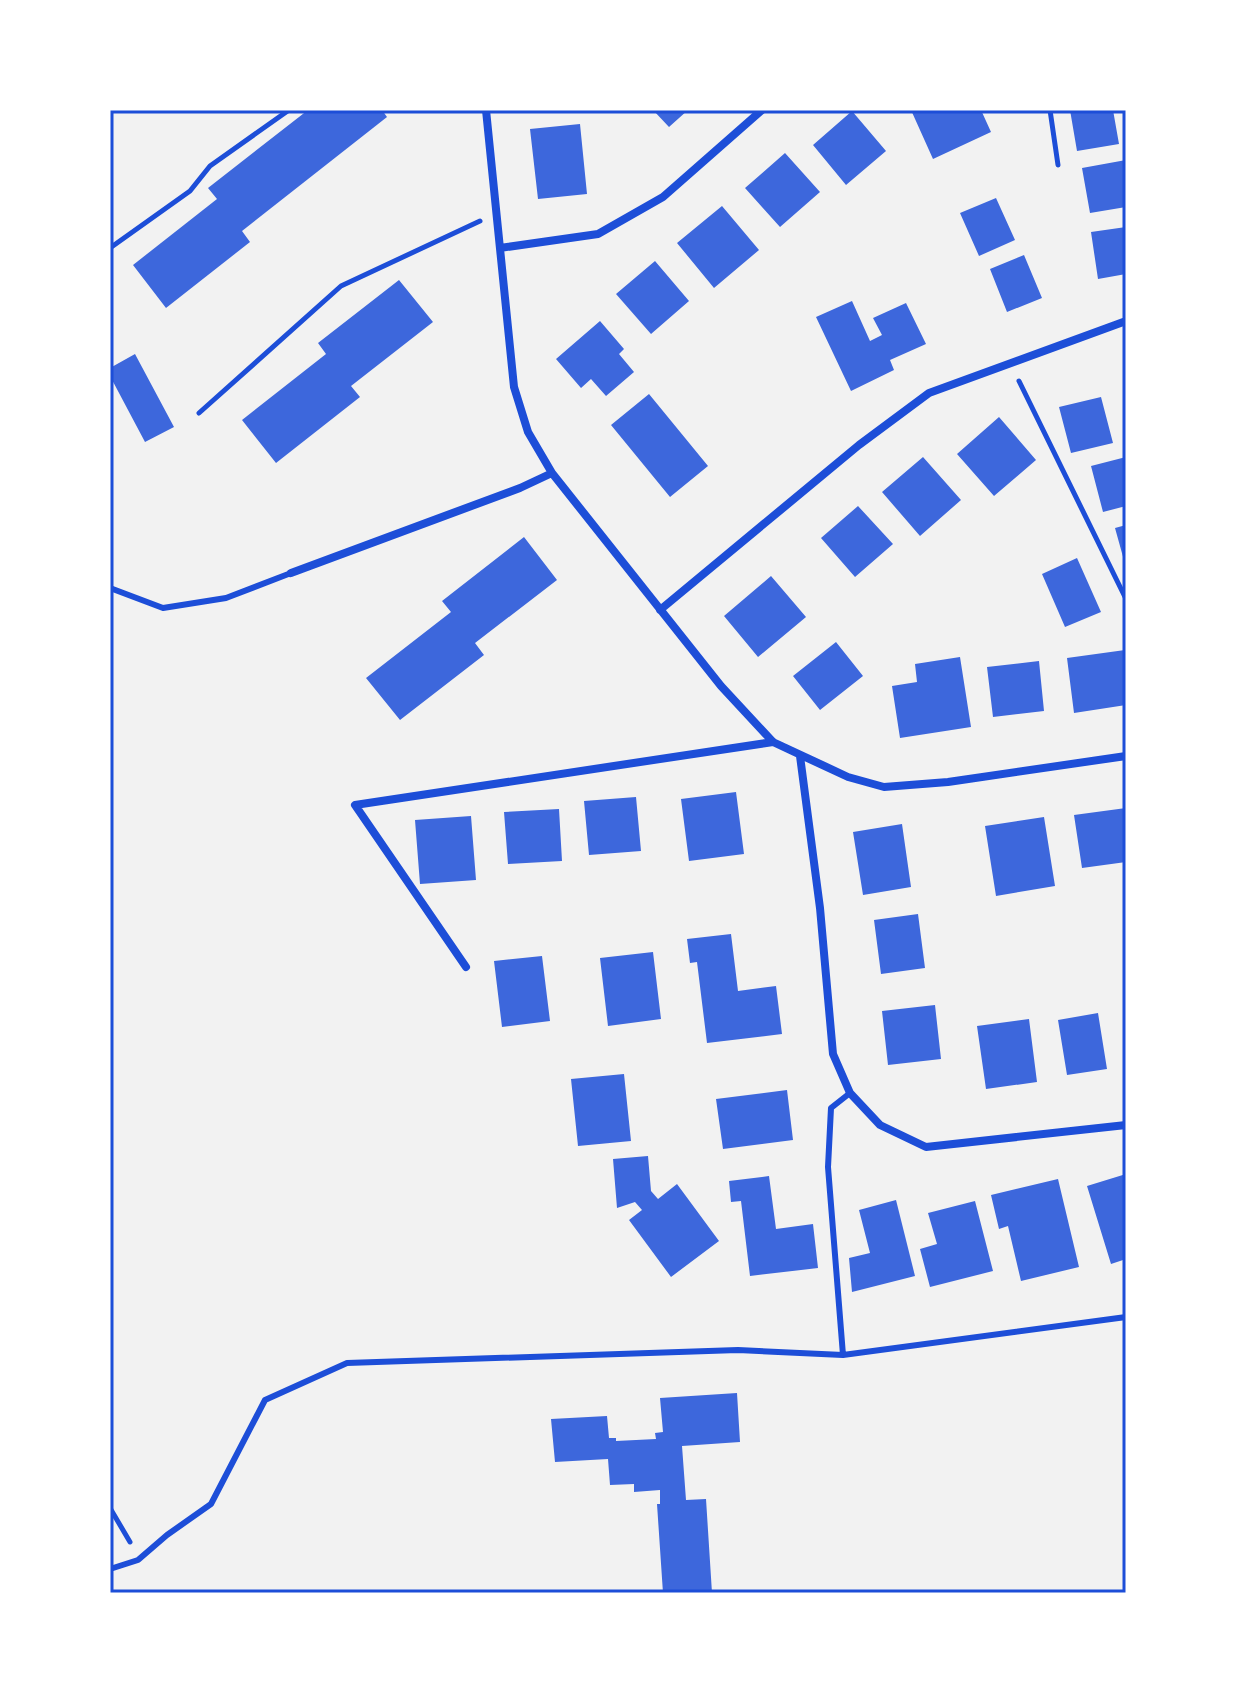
<svg xmlns="http://www.w3.org/2000/svg" width="1236" height="1703" font-family="'Varela Round',sans-serif">
<style>
.building{fill:#3d67dc}
.lines{fill:none;stroke-linecap:round;stroke-linejoin:round}
.path{stroke:#1d4ed8;stroke-width:5}
.service{stroke:#1d4ed8;stroke-width:6}
.minor{stroke:#1d4ed8;stroke-width:8}
.neatline{fill:none;stroke:#1d4ed8;stroke-width:3}
</style>
<rect width="100%" height="100%" fill="#f2f2f2"/>
<path class="building" d="M 308,110 L 382,110 L 387,117 L 242,231 L 250,242 L 166,308 L 133,265 L 217,199 L 208,188 Z
M 653,110 L 688,110 L 669,127 Z
M 911,110 L 981,110 L 991,132 L 933,159 Z
M 1070,110 L 1113,110 L 1119,144 L 1077,151 Z
M 852,111 L 886,151 L 846,185 L 813,145 Z
M 580,124 L 587,194 L 538,199 L 530,129 Z
M 785,153 L 820,192 L 780,227 L 745,188 Z
M 1126,160 L 1126,207 L 1090,213 L 1082,168 Z
M 996,198 L 1015,240 L 979,256 L 960,213 Z
M 722,206 L 759,250 L 714,288 L 677,243 Z
M 1126,227 L 1126,274 L 1098,279 L 1091,232 Z
M 1024,255 L 1042,298 L 1007,312 L 990,269 Z
M 655,261 L 689,301 L 651,334 L 616,294 Z
M 399,280 L 433,322 L 351,386 L 360,397 L 276,463 L 242,420 L 326,354 L 318,343 Z
M 852,301 L 870,341 L 882,335 L 873,318 L 906,303 L 926,344 L 890,360 L 894,370 L 851,391 L 816,317 Z
M 600,321 L 624,349 L 619,354 L 634,372 L 606,396 L 591,379 L 581,388 L 556,359 Z
M 135,354 L 174,427 L 145,442 L 110,376 L 110,368 Z
M 649,394 L 708,466 L 670,497 L 611,425 Z
M 1101,397 L 1113,443 L 1071,453 L 1059,407 Z
M 999,417 L 1036,460 L 994,496 L 957,454 Z
M 923,457 L 961,500 L 920,536 L 882,492 Z
M 1126,457 L 1126,506 L 1103,512 L 1091,466 Z
M 858,506 L 893,544 L 855,577 L 821,538 Z
M 1126,525 L 1126,564 L 1125,564 L 1115,528 Z
M 524,537 L 557,580 L 475,643 L 484,655 L 400,720 L 366,678 L 451,612 L 442,601 Z
M 1077,558 L 1101,612 L 1065,627 L 1042,574 Z
M 771,576 L 806,617 L 758,657 L 724,616 Z
M 836,642 L 863,676 L 820,710 L 793,676 Z
M 1125,650 L 1126,705 L 1074,713 L 1067,658 Z
M 960,657 L 971,727 L 900,738 L 892,686 L 917,682 L 915,664 Z
M 1039,661 L 1044,711 L 993,717 L 987,667 Z
M 736,792 L 744,854 L 689,861 L 681,799 Z
M 636,797 L 641,851 L 589,855 L 584,801 Z
M 1126,808 L 1126,862 L 1082,868 L 1074,815 Z
M 559,809 L 562,861 L 508,864 L 504,812 Z
M 471,816 L 476,880 L 420,884 L 415,820 Z
M 1044,817 L 1055,886 L 996,896 L 985,826 Z
M 902,824 L 911,887 L 863,895 L 853,832 Z
M 918,914 L 925,968 L 881,974 L 874,920 Z
M 731,934 L 738,991 L 776,986 L 782,1034 L 707,1043 L 697,962 L 690,963 L 687,939 Z
M 653,952 L 661,1019 L 608,1026 L 600,958 Z
M 542,956 L 550,1021 L 502,1027 L 494,961 Z
M 935,1005 L 941,1059 L 888,1065 L 882,1011 Z
M 1098,1013 L 1107,1069 L 1067,1075 L 1058,1020 Z
M 1029,1019 L 1037,1082 L 986,1089 L 977,1026 Z
M 624,1074 L 631,1141 L 578,1146 L 571,1079 Z
M 787,1090 L 793,1140 L 723,1149 L 716,1099 Z
M 648,1156 L 651,1191 L 658,1199 L 677,1184 L 719,1241 L 671,1277 L 629,1220 L 642,1210 L 635,1202 L 617,1208 L 613,1159 Z
M 1126,1174 L 1126,1259 L 1111,1264 L 1087,1186 Z
M 769,1176 L 776,1229 L 813,1224 L 818,1268 L 750,1276 L 741,1201 L 731,1202 L 729,1181 Z
M 1058,1179 L 1079,1267 L 1021,1281 L 1008,1226 L 999,1229 L 991,1195 Z
M 896,1200 L 915,1276 L 852,1292 L 849,1258 L 870,1253 L 859,1210 Z
M 975,1201 L 993,1271 L 930,1287 L 920,1249 L 937,1244 L 928,1213 Z
M 737,1393 L 740,1442 L 682,1446 L 686,1500 L 706,1499 L 712,1593 L 663,1593 L 657,1504 L 660,1504 L 660,1490 L 634,1492 L 634,1484 L 610,1485 L 608,1459 L 555,1462 L 551,1419 L 607,1416 L 609,1438 L 616,1438 L 616,1441 L 656,1439 L 655,1433 L 663,1432 L 660,1398 Z"/>
<g class="lines">
<path class="path" d="M 1050,110 L 1058,165
M 110,248 L 190,191 L 210,166 L 289,110
M 1019,381 L 1126,599
M 199,413 L 341,286 L 480,221
M 110,1508 L 130,1542"/>
<path class="service" d="M 110,588 L 163,608 L 226,598 L 291,573
M 843,1355 L 828,1167 L 831,1108 L 850,1093
M 110,1569 L 138,1560 L 167,1535 L 211,1504 L 265,1400 L 347,1363 L 738,1350 L 843,1355 L 1126,1317"/>
<path class="minor" d="M 486,110 L 514,387 L 528,432 L 552,473 L 721,686 L 773,742 L 848,777 L 884,787 L 948,782 L 1126,756
M 500,248 L 598,234 L 663,197 L 762,110
M 291,573 L 520,488 L 552,473
M 660,610 L 859,445 L 929,393 L 1126,321
M 800,756 L 820,908 L 833,1054 L 850,1093 L 880,1125 L 926,1147 L 1126,1125
M 466,967 L 355,805 L 773,742"/>
</g>
<rect width="1236" height="1703" fill="none" stroke="#ffffff" stroke-width="224"/>
<rect x="112" y="112" width="1012" height="1479" class="neatline"/>
</svg>
